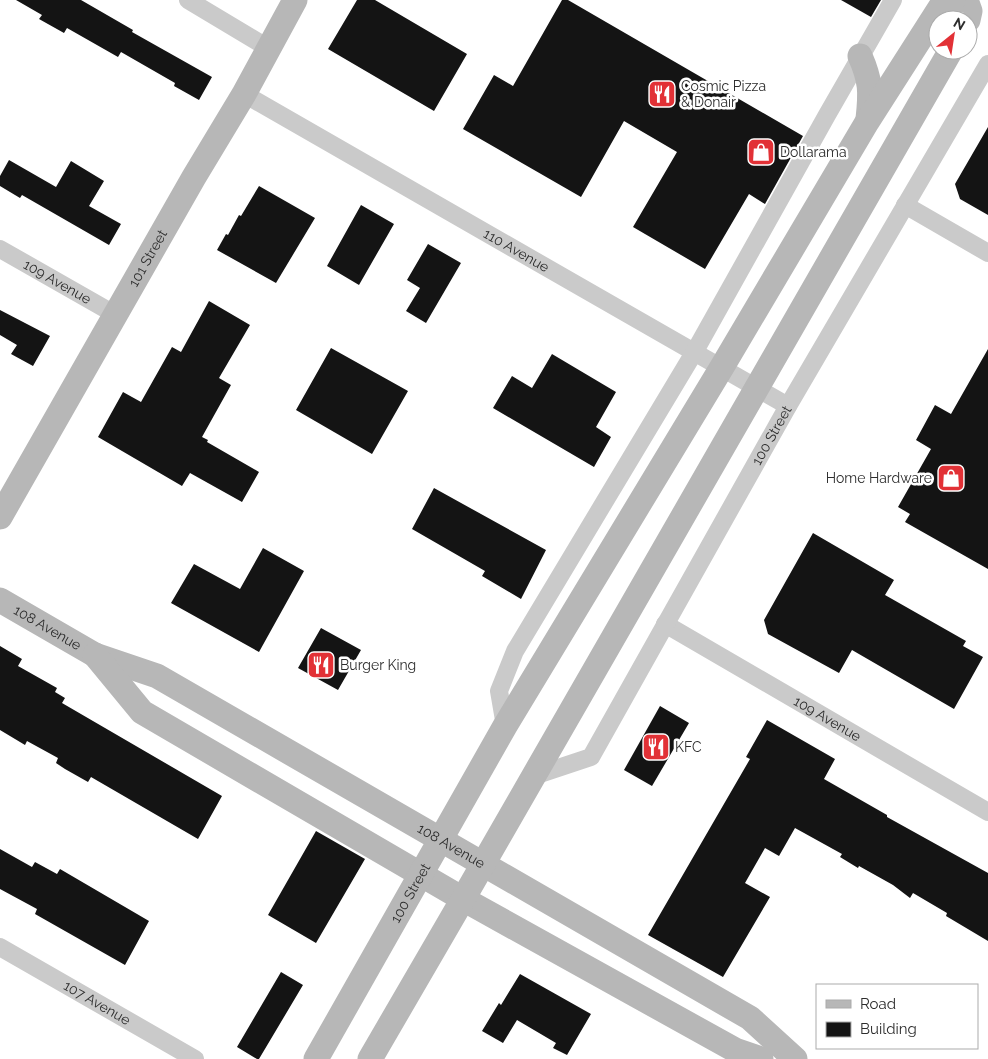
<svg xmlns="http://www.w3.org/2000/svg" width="988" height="1059" font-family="Raleway,sans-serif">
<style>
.building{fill:#141414}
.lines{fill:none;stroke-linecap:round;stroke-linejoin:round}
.street{stroke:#cacaca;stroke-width:18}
.secondary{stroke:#b7b7b7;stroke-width:25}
.labels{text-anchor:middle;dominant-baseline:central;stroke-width:5;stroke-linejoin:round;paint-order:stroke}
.poi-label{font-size:14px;fill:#2d2d2d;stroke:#fff;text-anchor:start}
.street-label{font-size:14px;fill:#2d2d2d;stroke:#fff}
</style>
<rect width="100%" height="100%" fill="#fff"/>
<path class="building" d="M 16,0 L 81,0 L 133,30 L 132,32 L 212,77 L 199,100 L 174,86 L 175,83 L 121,52 L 118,57 L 67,28 L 64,33 L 39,19 L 42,15 Z
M 357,0 L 375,0 L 467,54 L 434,111 L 328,49 Z
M 562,0 L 568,0 L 803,136 L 765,204 L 749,194 L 705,269 L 633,227 L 677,152 L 624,121 L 581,197 L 463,129 L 494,75 L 513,86 Z
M 841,0 L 881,0 L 871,17 Z
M 988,127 L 988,215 L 960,199 L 955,184 Z
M 9,160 L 56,187 L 71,161 L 104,181 L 89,206 L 121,224 L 109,245 L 22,195 L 20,198 L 0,186 L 0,176 Z
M 259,186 L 315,218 L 276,283 L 217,250 L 226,234 L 228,235 L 239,215 L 241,216 Z
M 361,205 L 394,224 L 359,285 L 327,266 Z
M 428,244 L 461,263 L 426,323 L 406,311 L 420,288 L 407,280 Z
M 209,301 L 250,325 L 219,378 L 231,385 L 202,437 L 208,440 L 207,442 L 259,472 L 242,502 L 190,473 L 182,486 L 98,437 L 123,392 L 141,402 L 172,347 L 181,352 Z
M 0,310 L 50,336 L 33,366 L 11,354 L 17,345 L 0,335 Z
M 331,348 L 408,391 L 372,454 L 296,410 Z
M 988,349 L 988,569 L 905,522 L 910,514 L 898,507 L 931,449 L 916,440 L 935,405 L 951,414 Z
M 552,354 L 616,392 L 596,427 L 611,437 L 594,467 L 493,408 L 512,376 L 532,388 Z
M 434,488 L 546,550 L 521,599 L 482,576 L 485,571 L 412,529 Z
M 813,533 L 894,580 L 885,595 L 966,641 L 963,646 L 983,657 L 954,709 L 852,650 L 839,673 L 768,634 L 764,620 Z
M 263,548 L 304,571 L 259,652 L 171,603 L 194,564 L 240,589 Z
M 321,628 L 361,650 L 338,690 L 298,668 Z
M 0,646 L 22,659 L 18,666 L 57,688 L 55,692 L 65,698 L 62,703 L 222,796 L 198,839 L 91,777 L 88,782 L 65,769 L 56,763 L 58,758 L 27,741 L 25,745 L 0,730 Z
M 660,706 L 689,723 L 652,786 L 624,770 Z
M 767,720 L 835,759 L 824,779 L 887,815 L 887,817 L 988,873 L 988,941 L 946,916 L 947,913 L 913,893 L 910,898 L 893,885 L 859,866 L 858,868 L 840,857 L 842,854 L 795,828 L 779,856 L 765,848 L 745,883 L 770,897 L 723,977 L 648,935 L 750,759 L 746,757 Z
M 316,831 L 365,859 L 316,943 L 268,915 Z
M 0,849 L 32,867 L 35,862 L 57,874 L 60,869 L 149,921 L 125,965 L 35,914 L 37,909 L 0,889 Z
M 281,972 L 303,985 L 259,1059 L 257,1059 L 237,1047 Z
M 520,974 L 591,1014 L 567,1055 L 553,1048 L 556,1043 L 517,1020 L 503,1043 L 482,1031 L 499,1003 L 501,1005 Z"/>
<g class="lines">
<g class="street">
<path d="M 188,0 L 268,48"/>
<path id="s1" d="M 244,94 L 788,406"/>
<path d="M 905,205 L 988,253"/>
<path id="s2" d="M 0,249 L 116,315"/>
<path id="s3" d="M 665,624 L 988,812"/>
<path d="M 505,726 L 499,691 L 515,651 L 695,351 L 827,115 L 893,0"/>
<path id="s4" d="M 534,776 L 591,757 L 788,406 L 988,64"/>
<path id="s5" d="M 0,947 L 195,1059"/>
</g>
<g class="secondary">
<path d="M 966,0 L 970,11 L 968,20"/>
<path d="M 860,56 C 871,81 871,92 868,119"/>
<path id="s6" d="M 0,517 L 194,177 L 244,94 L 295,0"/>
<path id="s7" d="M 0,600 L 95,655 L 157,676 L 750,1018 L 795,1059"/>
<path d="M 95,655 L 142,712 L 463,899 L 735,1050 L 761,1059"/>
<path id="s8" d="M 316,1059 L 505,726 L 722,367 L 867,122 L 943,3 L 953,0"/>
<path d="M 370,1059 L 463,899 L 951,50"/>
</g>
</g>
<defs>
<g id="restaurant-square" transform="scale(1.4375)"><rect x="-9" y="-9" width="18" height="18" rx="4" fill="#e23136" stroke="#fff"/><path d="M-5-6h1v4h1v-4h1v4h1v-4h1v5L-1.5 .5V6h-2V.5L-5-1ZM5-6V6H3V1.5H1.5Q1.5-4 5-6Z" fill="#fff"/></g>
<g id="shop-square" transform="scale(1.4375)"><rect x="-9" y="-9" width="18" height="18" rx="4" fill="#e23136" stroke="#fff"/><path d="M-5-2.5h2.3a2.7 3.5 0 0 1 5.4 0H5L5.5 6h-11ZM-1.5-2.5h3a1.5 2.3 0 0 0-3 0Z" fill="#fff"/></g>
</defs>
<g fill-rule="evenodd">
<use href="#restaurant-square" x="662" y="94"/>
<use href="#shop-square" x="761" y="152"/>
<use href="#shop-square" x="951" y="478"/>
<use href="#restaurant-square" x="321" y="665"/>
<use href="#restaurant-square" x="656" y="747"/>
</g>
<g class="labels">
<g class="poi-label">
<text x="681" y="86">Cosmic Pizza<tspan x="681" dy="16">&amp; Donair</tspan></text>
<text x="780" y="152">Dollarama</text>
<text x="932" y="478" text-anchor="end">Home Hardware</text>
<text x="340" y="665">Burger King</text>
<text x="675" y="747">KFC</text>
</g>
<g class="street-label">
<text stroke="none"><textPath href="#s1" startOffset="314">110 Avenue</textPath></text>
<text stroke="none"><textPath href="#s6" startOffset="298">101 Street</textPath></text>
<text stroke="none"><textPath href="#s2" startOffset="66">109 Avenue</textPath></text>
<text stroke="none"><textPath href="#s4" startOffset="429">100 Street</textPath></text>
<text stroke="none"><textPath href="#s7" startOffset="55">108 Avenue</textPath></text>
<text stroke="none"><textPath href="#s3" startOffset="188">109 Avenue</textPath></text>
<text stroke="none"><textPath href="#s7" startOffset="515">108 Avenue</textPath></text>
<text stroke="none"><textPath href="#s8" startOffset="191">100 Street</textPath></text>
<text stroke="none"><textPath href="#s5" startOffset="112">107 Avenue</textPath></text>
</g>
</g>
<rect x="816" y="984" width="162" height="65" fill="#ffffff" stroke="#ababab"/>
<rect x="826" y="1000" width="25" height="8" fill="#b7b7b7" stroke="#ababab"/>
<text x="860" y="1009" font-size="15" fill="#2d2d2d">Road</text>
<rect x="826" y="1022" width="25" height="15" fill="#141414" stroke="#ababab"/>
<text x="860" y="1034" font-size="15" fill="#2d2d2d">Building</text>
<g transform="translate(953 35) rotate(30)"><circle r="24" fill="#ffffff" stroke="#ababab"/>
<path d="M0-4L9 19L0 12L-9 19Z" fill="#e23136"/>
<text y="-8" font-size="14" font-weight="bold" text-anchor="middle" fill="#2d2d2d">N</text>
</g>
</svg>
